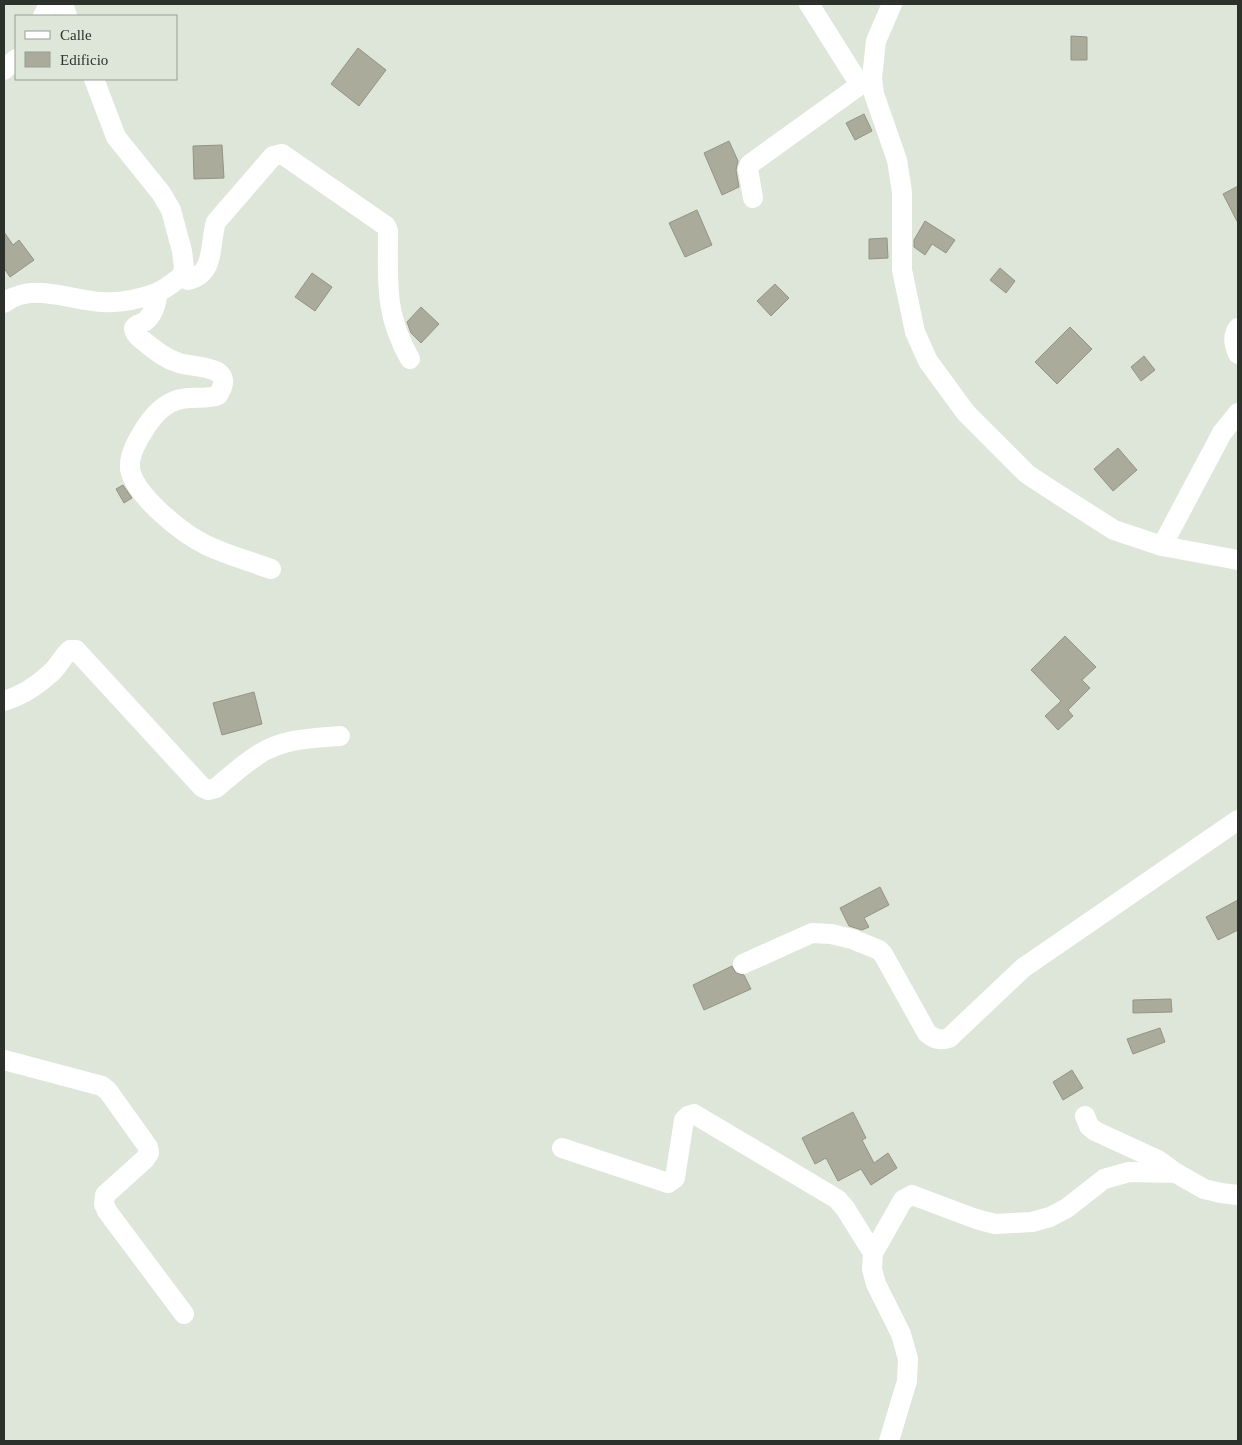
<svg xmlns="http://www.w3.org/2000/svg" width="1242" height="1445" font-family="Georgia,serif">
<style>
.building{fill:#abab9c;stroke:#949485}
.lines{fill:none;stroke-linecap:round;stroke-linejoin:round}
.minor{stroke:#fff;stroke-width:20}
</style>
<rect width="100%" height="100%" fill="#dde6d8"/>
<path class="building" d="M 1071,36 L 1087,37 L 1087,60 L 1071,60 Z
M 358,48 L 386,70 L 359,106 L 331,84 Z
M 864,114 L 872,131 L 855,140 L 846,123 Z
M 729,141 L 738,161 L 736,170 L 739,187 L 722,195 L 704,153 Z
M 222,145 L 224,178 L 194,179 L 193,146 Z
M 1238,186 L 1238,223 L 1223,194 Z
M 697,210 L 712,245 L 685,257 L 669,223 Z
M 925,221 L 955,240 L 946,253 L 932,244 L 925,255 L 914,247 L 914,240 Z
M 4,232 L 13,245 L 19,240 L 34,260 L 10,277 L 4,268 Z
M 887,238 L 888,258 L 869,259 L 869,239 Z
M 1000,268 L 1015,281 L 1006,293 L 990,280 Z
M 312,273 L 332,287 L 315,311 L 295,297 Z
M 775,284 L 789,298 L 771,316 L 757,301 Z
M 421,307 L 439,324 L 421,343 L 411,333 L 407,322 Z
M 1070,327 L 1092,349 L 1057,384 L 1035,362 Z
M 1144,356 L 1155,370 L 1141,381 L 1131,367 Z
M 1118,448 L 1137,470 L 1113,491 L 1094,469 Z
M 123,485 L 132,498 L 124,503 L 116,489 Z
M 1065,636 L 1096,667 L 1082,680 L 1090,688 L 1068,710 L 1073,716 L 1058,730 L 1045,716 L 1061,701 L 1031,670 Z
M 254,692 L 262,724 L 222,735 L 213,703 Z
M 880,887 L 889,905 L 864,918 L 869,927 L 862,930 L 849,926 L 840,908 Z
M 1238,900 L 1238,930 L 1218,940 L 1206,917 Z
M 732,966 L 736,973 L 744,975 L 751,989 L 704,1010 L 693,985 Z
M 1171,999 L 1172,1012 L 1133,1013 L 1133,1000 Z
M 1160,1028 L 1165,1042 L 1133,1054 L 1127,1039 Z
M 1072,1070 L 1083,1088 L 1063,1100 L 1053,1082 Z
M 853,1112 L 866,1138 L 862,1140 L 874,1163 L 888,1153 L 897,1168 L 871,1185 L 861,1169 L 838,1181 L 826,1158 L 815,1164 L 802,1138 Z"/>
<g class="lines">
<path class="minor" d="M 63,4 L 67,16
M 809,4 L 860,85
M 892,4 L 876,41 L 872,78 L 874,94 L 897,160 L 902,192 L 902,270 L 915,332 L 928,361 L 966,413 L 1027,474 L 1056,493 L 1114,530 L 1162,546 L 1238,560
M 43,16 L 49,4
M 4,70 L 16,59
M 753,198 L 748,169 L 750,164 L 860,85 L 872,78
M 182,276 L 188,280 C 216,274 209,244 216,222 L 273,156 L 282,154 L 386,226 L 388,231 C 388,281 384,314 410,359
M 157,293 C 157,303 153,316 144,322 C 139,325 137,324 134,328 C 135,335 140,338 146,343 C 156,351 166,359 179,363 C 194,368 238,364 218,395 C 206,401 186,394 170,403 C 155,411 146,426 138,440 C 133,449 129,459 130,469 C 135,496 183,534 206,545 C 227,555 249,561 271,569
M 4,303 C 32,281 71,301 102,302 C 119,303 140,299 156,293 C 165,290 174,282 182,276 L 184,267 L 182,251 L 171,210 L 161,193 L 116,137 L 94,79
M 1238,328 C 1232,336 1234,345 1238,354
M 1162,546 L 1222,433 L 1238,413
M 4,701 C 21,696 39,684 52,672 C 59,665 63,656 70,650 L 76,650 L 202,787 L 208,790 L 216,788 C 228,778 241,766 255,757 C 279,739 311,738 340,736
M 743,964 L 812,933 L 831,934 L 852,939 L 879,950 L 883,954 L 927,1033 C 935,1039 939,1041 949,1038 L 1023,968 L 1238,820
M 4,1060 L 102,1086 L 108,1091 L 148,1147 L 149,1153 L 145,1159 L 105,1195 L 104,1204 L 107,1211 L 184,1314
M 1085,1116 L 1089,1126 L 1095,1131 L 1158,1160 L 1176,1173
M 562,1148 L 668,1183 L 675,1178 L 684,1120 L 688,1116 L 694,1114 L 837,1199 L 845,1208 L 873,1253
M 889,1441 L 907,1381 L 908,1359 L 901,1334 L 876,1284 L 872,1269 L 873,1253 L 903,1200 L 912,1195 L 976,1219 L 995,1224 L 1032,1222 L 1050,1217 L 1067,1208 L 1104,1179 L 1129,1172 L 1176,1173 L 1204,1189 L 1221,1193 L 1238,1195"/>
</g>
<rect width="1242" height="1445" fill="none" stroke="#2d312c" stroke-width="10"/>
<rect x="15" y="15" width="162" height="65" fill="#dde6d8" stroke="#979e93"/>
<rect x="25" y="31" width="25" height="8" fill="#ffffff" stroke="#979e93"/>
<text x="60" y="40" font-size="15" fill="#2d312c">Calle</text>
<rect x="25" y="52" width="25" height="15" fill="#abab9c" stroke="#979e93"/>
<text x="60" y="65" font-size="15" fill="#2d312c">Edificio</text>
</svg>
